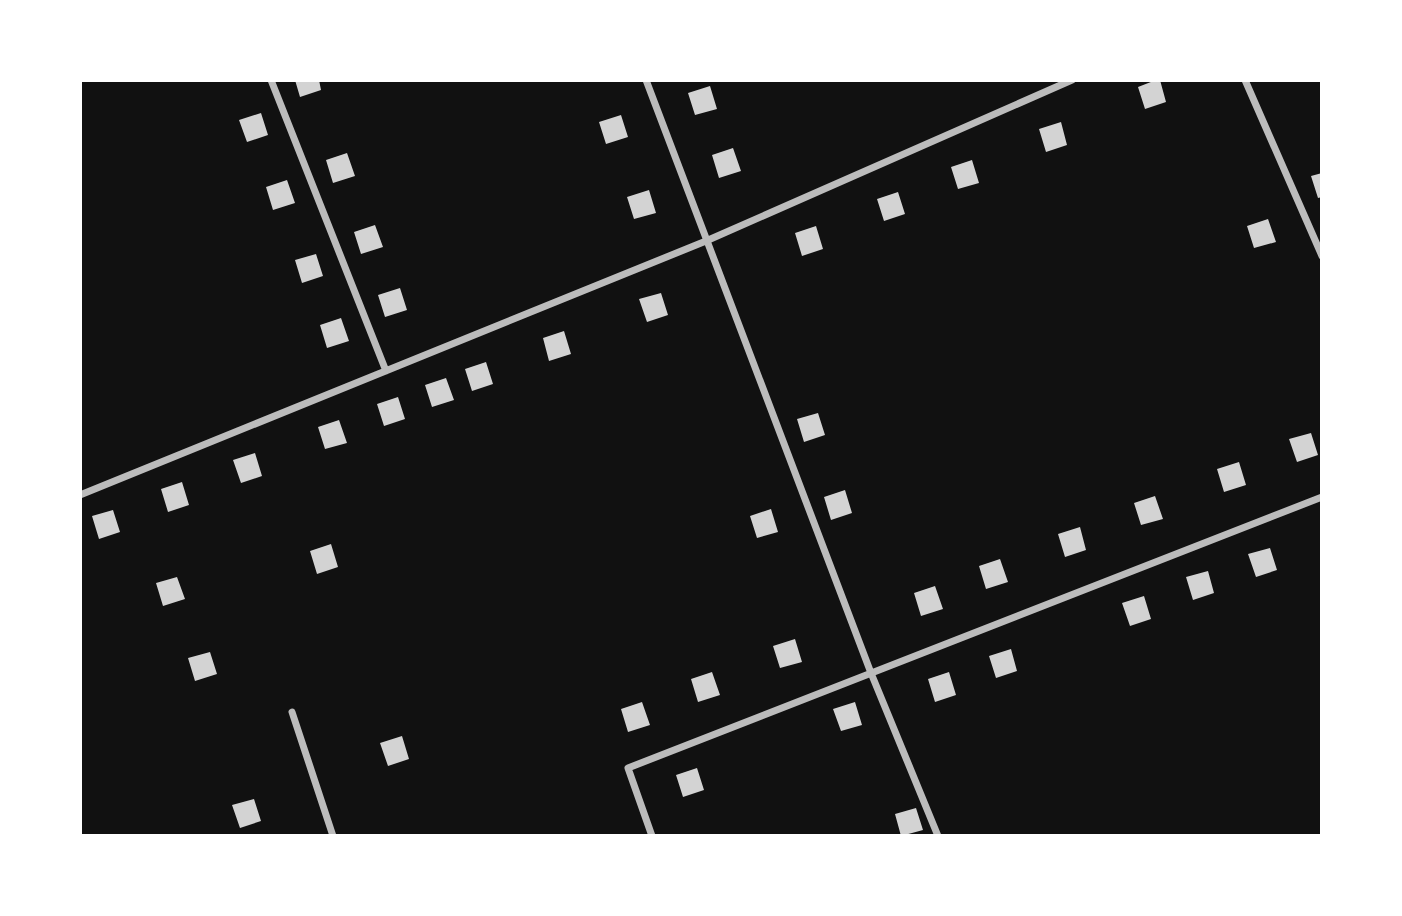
<svg xmlns="http://www.w3.org/2000/svg" width="1402" height="916" font-family="Overpass,sans-serif">
<style>
.building{fill:#d3d3d3}
.lines{fill:none;stroke-linecap:round;stroke-linejoin:round}
.minor{stroke:#bcbcbc;stroke-width:7}
</style>
<rect width="100%" height="100%" fill="#111"/>
<path class="building" d="M 295,80 L 319,80 L 321,90 L 300,97 Z
M 1156,80 L 1160,80 L 1166,102 L 1145,109 L 1138,87 Z
M 710,86 L 717,109 L 695,115 L 688,93 Z
M 261,113 L 268,135 L 247,142 L 239,120 Z
M 621,115 L 628,137 L 606,144 L 599,122 Z
M 1061,122 L 1067,145 L 1046,152 L 1039,129 Z
M 733,148 L 741,171 L 719,178 L 712,155 Z
M 347,153 L 355,176 L 333,183 L 326,160 Z
M 972,160 L 979,183 L 958,189 L 951,167 Z
M 1322,173 L 1322,197 L 1318,198 L 1311,176 Z
M 287,180 L 295,203 L 273,210 L 266,187 Z
M 649,190 L 656,213 L 634,219 L 627,197 Z
M 898,192 L 905,214 L 884,221 L 877,199 Z
M 1268,219 L 1276,242 L 1254,248 L 1247,226 Z
M 375,225 L 383,247 L 361,254 L 354,232 Z
M 816,226 L 823,249 L 802,256 L 795,233 Z
M 316,254 L 323,276 L 302,283 L 295,260 Z
M 400,288 L 407,310 L 385,317 L 378,295 Z
M 661,293 L 668,315 L 647,322 L 639,299 Z
M 341,318 L 349,341 L 327,348 L 320,325 Z
M 564,331 L 571,354 L 549,361 L 543,338 Z
M 486,362 L 493,384 L 472,391 L 465,369 Z
M 446,378 L 454,400 L 432,407 L 425,385 Z
M 398,397 L 405,419 L 384,426 L 377,404 Z
M 818,413 L 825,435 L 804,442 L 797,419 Z
M 339,420 L 347,443 L 325,449 L 318,427 Z
M 1311,433 L 1318,455 L 1297,462 L 1289,439 Z
M 255,453 L 262,476 L 241,483 L 233,460 Z
M 1239,462 L 1246,485 L 1224,492 L 1217,469 Z
M 182,482 L 189,505 L 168,512 L 161,489 Z
M 845,490 L 852,513 L 831,520 L 824,497 Z
M 1155,496 L 1163,519 L 1141,525 L 1134,503 Z
M 771,509 L 778,532 L 757,538 L 750,516 Z
M 113,510 L 120,532 L 99,539 L 92,516 Z
M 1080,527 L 1086,550 L 1065,557 L 1058,534 Z
M 331,544 L 338,567 L 317,574 L 310,551 Z
M 1270,548 L 1277,570 L 1256,577 L 1248,554 Z
M 1000,559 L 1008,582 L 986,589 L 979,566 Z
M 1208,571 L 1214,593 L 1193,600 L 1186,577 Z
M 177,577 L 185,599 L 163,606 L 156,583 Z
M 935,586 L 943,609 L 921,616 L 914,593 Z
M 1144,596 L 1151,619 L 1130,626 L 1122,603 Z
M 795,639 L 802,662 L 780,668 L 773,646 Z
M 1011,649 L 1017,671 L 996,678 L 989,656 Z
M 210,652 L 217,674 L 195,681 L 188,658 Z
M 712,672 L 720,695 L 698,702 L 691,679 Z
M 949,672 L 956,695 L 935,702 L 928,679 Z
M 642,702 L 650,725 L 628,732 L 621,709 Z
M 855,702 L 862,725 L 841,731 L 833,709 Z
M 402,736 L 409,759 L 388,766 L 380,743 Z
M 697,768 L 704,790 L 683,797 L 676,775 Z
M 254,799 L 261,821 L 240,828 L 232,805 Z
M 916,808 L 923,830 L 901,836 L 895,814 Z"/>
<g class="lines">
<path class="minor" d="M 271,80 L 386,371
M 646,80 L 871,673 L 938,836
M 1245,80 L 1322,256
M 80,495 L 706,241 L 1072,80
M 292,712 L 333,836
M 652,836 L 628,768 L 1322,497"/>
</g>
<rect width="1402" height="916" fill="none" stroke="#ffffff" stroke-width="164"/>
</svg>
